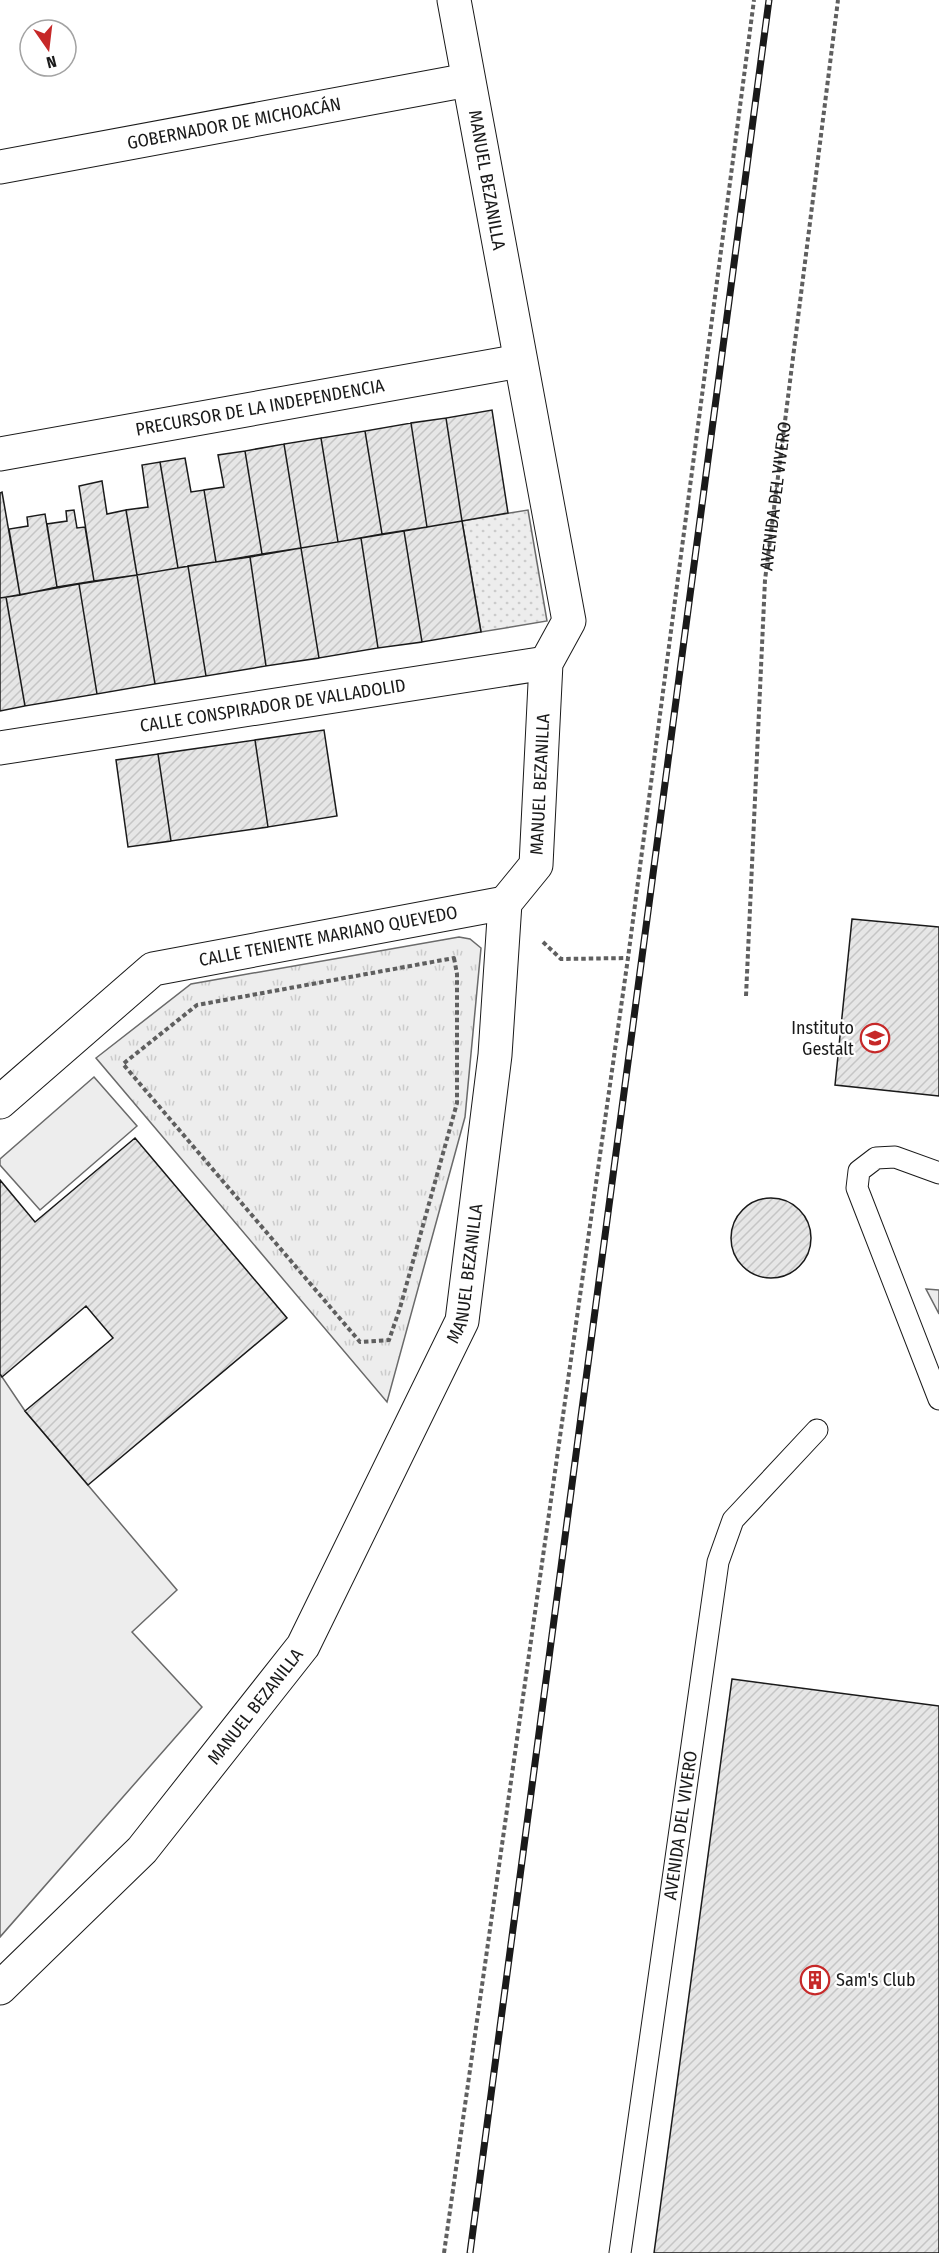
<svg xmlns="http://www.w3.org/2000/svg" width="939" height="2253" font-family="'Fira Sans Condensed',sans-serif">
<style>
.grass{fill:url(#grass-dots);stroke:#6a6a6a;stroke-width:1.5}
.park{fill:url(#park-tufts);stroke:#6a6a6a;stroke-width:1.5}
.pitch{fill:#ededed;stroke:#6a6a6a;stroke-width:1.5}
.building{fill:url(#building-hatch);stroke:#1a1a1a;stroke-width:1.5}
.lines{fill:none;stroke-linecap:round;stroke-linejoin:round}
.lane-casing{stroke:#1a1a1a;stroke-width:23}
.street-casing{stroke:#1a1a1a;stroke-width:35}
.path{stroke:#5f5f5f;stroke-width:4;stroke-dasharray:4.5 3;stroke-linecap:butt}
.lane{stroke:#fff;stroke-width:21}
.street{stroke:#fff;stroke-width:33}
.rail-casing{stroke:#1a1a1a;stroke-width:7}
.rail{stroke:#fff;stroke-width:4.5;stroke-dasharray:14;stroke-linecap:butt}
.labels{text-anchor:middle;dominant-baseline:central;stroke-width:4.5;stroke-linejoin:round;paint-order:stroke}
.street-label{font-size:18px;fill:#1a1a1a;stroke:#fff}
.poi-label{font-size:18px;fill:#1a1a1a;stroke:#fff;text-anchor:end}
</style>
<defs>
<pattern id="grass-dots" width="8" height="8" patternUnits="userSpaceOnUse" patternTransform="scale(1.5)"><rect width="8" height="8" fill="#ededed"/><path d="M2 2h.1M6 6h.1" fill="none" stroke="#cbcbcb" stroke-width="1.8" stroke-linecap="round"/></pattern>
<pattern id="park-tufts" width="24" height="20" patternUnits="userSpaceOnUse" patternTransform="scale(1.5)"><rect width="24" height="20" fill="#ededed"/><path d="M3 7l-1-3M5 7V3M7 7l1-3M15 17l-1-3M17 17v-4M19 17l1-3" fill="none" stroke="#cbcbcb"/></pattern>
<pattern id="building-hatch" width="6" height="6" patternUnits="userSpaceOnUse" patternTransform="scale(1.5)"><rect width="6" height="6" fill="#e6e6e6"/><path d="M-1 1l2-2M0 6l6-6M5 7l2-2" fill="none" stroke="#c5c5c5"/></pattern>
</defs>
<rect width="100%" height="100%" fill="#fff"/>
<path class="grass" d="M 528,510 L 547,621 L 481,632 L 462,521 Z"/>
<path class="park" d="M 459,937 L 470,939 L 481,948 L 465,1117 L 387,1402 L 96,1058 L 191,984 Z"/>
<path class="pitch" d="M 94,1077 L 137,1126 L 40,1210 L 0,1165 L 0,1159 Z
M 926,1289 L 939,1290 L 939,1314 Z
M 0,1374 L 25,1411 L 177,1590 L 132,1632 L 202,1707 L 0,1937 Z"/>
<path class="building" d="M 492,410 L 508,513 L 462,521 L 446,418 Z
M 446,418 L 462,521 L 427,527 L 411,423 Z
M 411,423 L 427,527 L 382,534 L 365,431 Z
M 365,431 L 382,534 L 338,542 L 321,438 Z
M 321,438 L 338,542 L 301,548 L 284,444 Z
M 284,444 L 301,548 L 262,554 L 245,451 Z
M 245,451 L 262,554 L 216,562 L 204,490 L 224,487 L 218,455 Z
M 185,458 L 191,492 L 204,490 L 216,562 L 178,568 L 160,462 Z
M 160,462 L 178,568 L 137,575 L 126,510 L 148,507 L 142,465 Z
M 102,481 L 107,514 L 126,510 L 137,575 L 94,581 L 79,486 Z
M 2,492 L 20,595 L 0,598 L 0,493 Z
M 74,510 L 77,528 L 85,527 L 94,581 L 57,587 L 47,524 L 67,521 L 66,511 Z
M 45,514 L 57,587 L 20,595 L 9,529 L 28,526 L 27,517 Z
M 462,521 L 481,632 L 422,642 L 404,531 Z
M 404,531 L 422,642 L 378,648 L 361,538 Z
M 361,538 L 378,648 L 319,658 L 301,548 Z
M 301,548 L 319,658 L 266,666 L 250,557 Z
M 250,557 L 266,666 L 206,676 L 188,566 Z
M 188,566 L 206,676 L 155,684 L 137,575 Z
M 137,575 L 155,684 L 97,694 L 79,584 Z
M 79,584 L 97,694 L 25,706 L 6,597 Z
M 6,597 L 25,706 L 0,711 L 0,598 Z
M 324,730 L 337,816 L 268,827 L 255,740 Z
M 255,740 L 268,827 L 171,841 L 158,754 Z
M 158,754 L 171,841 L 128,847 L 116,760 Z
M 852,919 L 939,927 L 939,1096 L 835,1085 Z
M 135,1138 L 287,1318 L 88,1485 L 25,1411 L 113,1338 L 86,1306 L 2,1377 L 0,1374 L 0,1180 L 35,1222 Z
M731 1238a40 40 0 1 1 80 0a40 40 0 1 1-80 0Z
M 732,1679 L 939,1706 L 939,2253 L 654,2253 Z"/>
<g class="lines">
<g class="lane-casing">
<g id="lane">
<path d="M 939,1173 L 895,1157 L 876,1158 L 859,1171 L 857,1188 L 939,1399"/>
<path id="s2" d="M 620,2253 L 718,1562 L 733,1520 L 817,1430"/>
</g>
</g>
<g class="street-casing">
<g id="street">
<path id="s3" d="M 0,167 L 468,80"/>
<path id="s4" d="M 0,454 L 520,361"/>
<path id="s5" d="M 0,748 L 546,663"/>
<path id="s6" d="M 0,1102 L 153,969 L 505,903"/>
<path id="s7" d="M 0,1988 L 142,1850 L 303,1646 L 462,1321 L 495,1055 L 505,903 L 536,865 L 546,663 L 569,621 L 454,0"/>
</g>
</g>
<g class="path">
<path d="M 543,942 L 561,959 L 628,958"/>
<path d="M 454,958 L 457,974 L 457,1103 L 400,1308 L 389,1340 L 360,1342 L 123,1064 L 197,1005 Z"/>
<path id="s1" d="M 746,996 L 765,580 L 838,0"/>
<path d="M 444,2253 L 628,958 L 754,0"/>
</g>
<use href="#lane" class="lane"/>
<use href="#street" class="street"/>
<g class="rail-casing">
<path id="rail" d="M 470,2253 L 769,0"/>
</g>
<use href="#rail" class="rail"/>
</g>
<defs>
<g id="school-ring" transform="scale(1.5)"><circle r="9.5" fill="#fff" stroke="#c62828" stroke-width="1.5"/><path d="M0-5L7-2L0 1L-7-2ZM-4 1L0 2.5L4 1V4Q0 6-4 4Z" fill="#c62828"/></g>
<g id="building-ring" transform="scale(1.5)"><circle r="9.5" fill="#fff" stroke="#c62828" stroke-width="1.5"/><path d="M-4-6H4V6H1V3H-1V6H-4ZM-2.5-4.3h1.7v1.8h-1.7ZM.8-4.3h1.7v1.8H.8ZM-2.5-1h1.7V.8h-1.7ZM.8-1h1.7V.8H.8Z" fill="#c62828"/></g>
</defs>
<g fill-rule="evenodd">
<use href="#school-ring" x="875" y="1038"/>
<use href="#building-ring" x="815" y="1980"/>
</g>
<g class="labels">
<g class="street-label">
<text stroke="none"><textPath href="#s3" startOffset="238">GOBERNADOR DE MICHOACÁN</textPath></text>
<text transform="translate(487 180) rotate(80)">MANUEL BEZANILLA</text>
<text stroke="none"><textPath href="#s4" startOffset="264">PRECURSOR DE LA INDEPENDENCIA</textPath></text>
<text stroke="none"><textPath href="#s1" startOffset="501">AVENIDA DEL VIVERO</textPath></text>
<text stroke="none"><textPath href="#s5" startOffset="276">CALLE CONSPIRADOR DE VALLADOLID</textPath></text>
<text stroke="none"><textPath href="#s7" startOffset="1370">MANUEL BEZANILLA</textPath></text>
<text stroke="none"><textPath href="#s6" startOffset="381">CALLE TENIENTE MARIANO QUEVEDO</textPath></text>
<text stroke="none"><textPath href="#s7" startOffset="867">MANUEL BEZANILLA</textPath></text>
<text stroke="none"><textPath href="#s7" startOffset="381">MANUEL BEZANILLA</textPath></text>
<text stroke="none"><textPath href="#s2" startOffset="432">AVENIDA DEL VIVERO</textPath></text>
</g>
<g class="poi-label">
<text x="854" y="1028">Instituto<tspan x="854" dy="21">Gestalt</tspan></text>
<text x="836" y="1980" text-anchor="start">Sam's Club</text>
</g>
</g>
<g transform="translate(48 48) rotate(166)"><circle r="28" fill="#ffffff" stroke="#a3a3a3" stroke-width="1.5"/>
<path d="M0-4.5L10 22L0 15L-10 22Z" fill="#c62828"/>
<text y="-9" font-size="16" font-weight="bold" text-anchor="middle" fill="#1a1a1a">N</text>
</g>
</svg>
